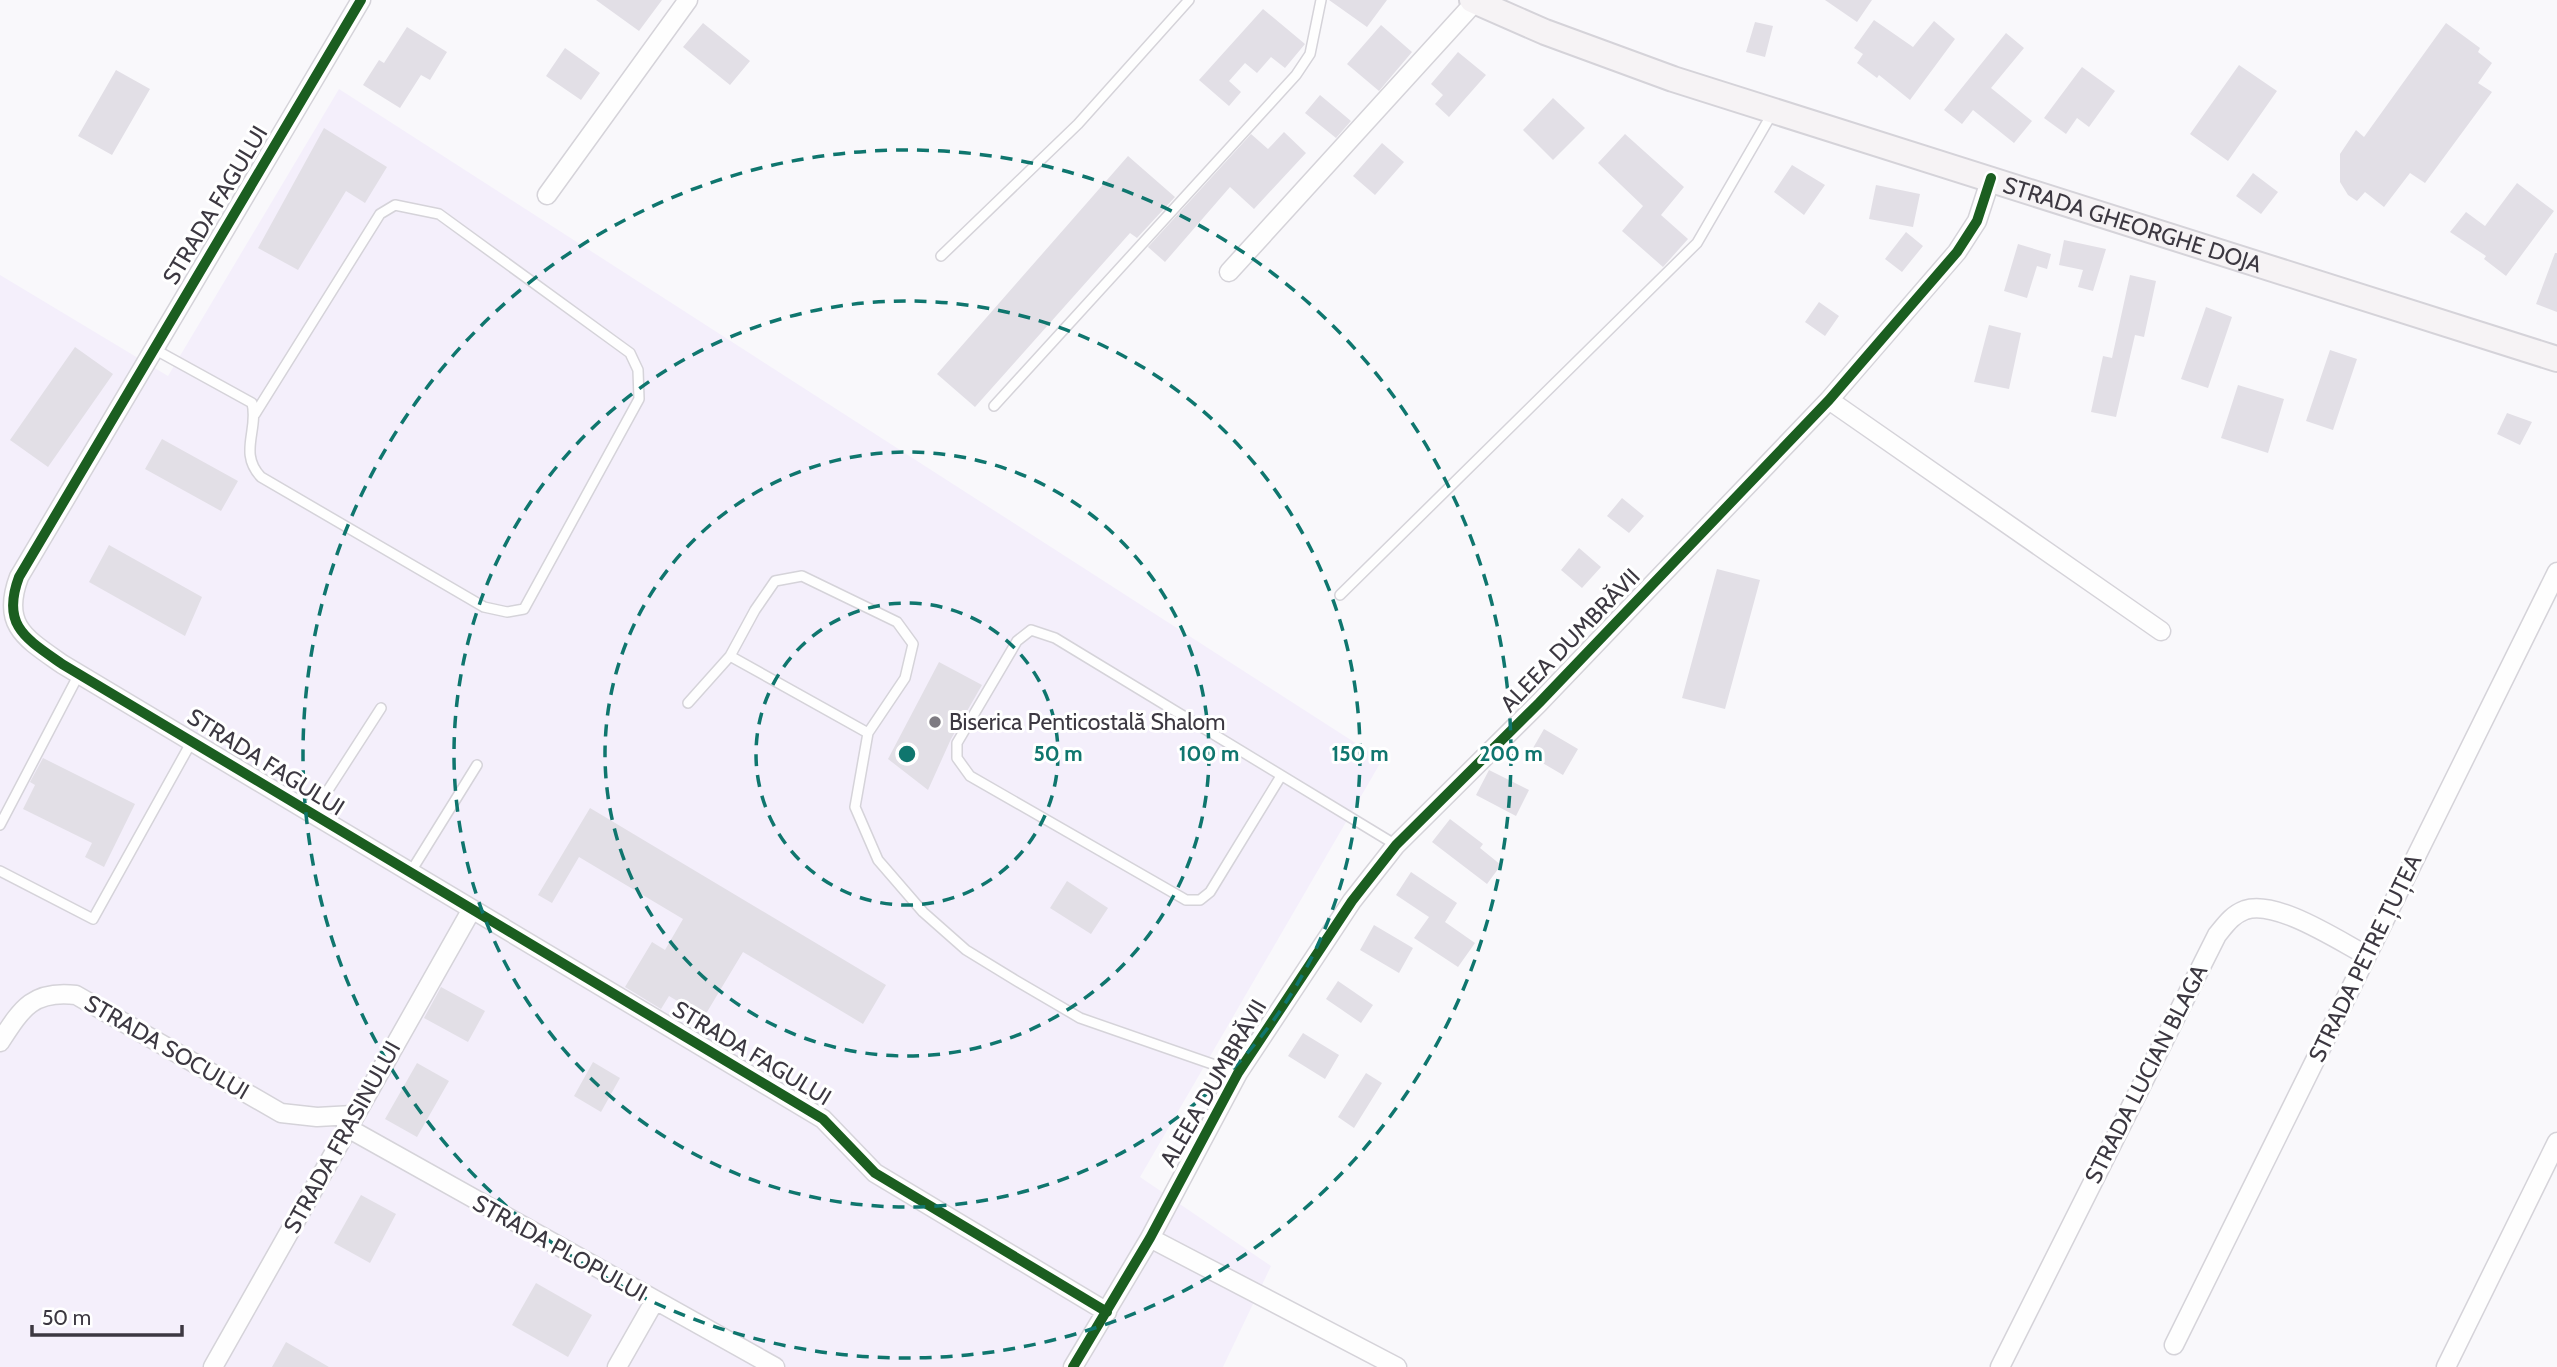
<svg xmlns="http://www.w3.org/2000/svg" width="2557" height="1367" font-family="Cabin,sans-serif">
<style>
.built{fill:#f4effb}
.building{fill:#e2dfe6}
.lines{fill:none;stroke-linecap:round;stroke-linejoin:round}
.lane-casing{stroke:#d5d3d9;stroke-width:12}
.street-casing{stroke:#d5d3d9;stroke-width:21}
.secondary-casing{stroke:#d5d3d9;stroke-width:28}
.lane{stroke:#fefefe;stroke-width:9}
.street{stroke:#fefefe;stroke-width:18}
.secondary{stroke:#f6f3f5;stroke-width:24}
.cycleway-casing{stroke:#fff;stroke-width:15}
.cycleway{stroke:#1b5e20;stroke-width:10}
.ring{fill:none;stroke:#0f766e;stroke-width:3.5;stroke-dasharray:12 9}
.poi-dot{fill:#7e7b82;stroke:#fff;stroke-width:2.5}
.labels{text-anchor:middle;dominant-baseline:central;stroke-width:6;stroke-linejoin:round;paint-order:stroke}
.street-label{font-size:23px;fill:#3c3841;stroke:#fff}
.poi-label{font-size:23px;fill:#3c3841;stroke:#fff;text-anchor:start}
.centre{fill:#0f766e;stroke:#fff;stroke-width:3.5}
.ring-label{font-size:21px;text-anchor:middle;font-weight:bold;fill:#0f766e;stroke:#fff;stroke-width:6;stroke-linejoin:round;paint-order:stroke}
</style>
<rect width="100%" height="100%" fill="#f9f8fb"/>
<path class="built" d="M 339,89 L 1382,760 L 1140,1177 L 1271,1266 L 1223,1367 L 0,1367 L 0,275 L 168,376 Z"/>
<path class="building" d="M 596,0 L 662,0 L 639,31 Z
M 1329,0 L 1387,0 L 1367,27 Z
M 1825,0 L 1872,0 L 1857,22 Z
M 1263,9 L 1305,44 L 1285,68 L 1271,57 L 1257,73 L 1245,63 L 1229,81 L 1241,92 L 1229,106 L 1199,80 Z
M 1874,20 L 1913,47 L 1934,21 L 1955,39 L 1910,100 L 1879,75 L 1877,78 L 1857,63 L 1863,54 L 1854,48 Z
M 1755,22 L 1773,26 L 1765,57 L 1746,52 Z
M 703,23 L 750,61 L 730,85 L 683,47 Z
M 2446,23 L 2480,48 L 2478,52 L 2492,63 L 2478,83 L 2492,92 L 2425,183 L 2410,173 L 2384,207 L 2365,192 L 2357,201 L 2348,195 L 2340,182 L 2340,154 L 2356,130 L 2364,137 Z
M 1381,25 L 1412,52 L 1379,91 L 1347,64 Z
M 407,27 L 447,52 L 430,80 L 421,75 L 400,108 L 363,85 L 379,60 L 384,63 Z
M 2006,33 L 2024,48 L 1991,88 L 2032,121 L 2014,143 L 1973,110 L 1962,124 L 1944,110 Z
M 565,48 L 600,73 L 581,100 L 546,76 Z
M 1458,52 L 1486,75 L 1449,117 L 1435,104 L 1443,95 L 1431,84 Z
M 2239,65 L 2277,91 L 2228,161 L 2190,134 Z
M 2082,67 L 2115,91 L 2089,127 L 2077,118 L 2066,134 L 2044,118 Z
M 116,70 L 150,89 L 112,155 L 78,136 Z
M 1320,95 L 1351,121 L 1336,138 L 1305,113 Z
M 1553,98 L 1585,128 L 1553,160 L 1523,130 Z
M 324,128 L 387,167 L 365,203 L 346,191 L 298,270 L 258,248 Z
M 1284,132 L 1306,153 L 1254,209 L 1230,187 L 1165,262 L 1148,247 L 1251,134 L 1268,149 Z
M 1625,134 L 1684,187 L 1661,215 L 1688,239 L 1663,267 L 1622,231 L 1643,206 L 1598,163 Z
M 1382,143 L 1404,162 L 1375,195 L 1353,176 Z
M 1128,156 L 1175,197 L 1137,238 L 1130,233 L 975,407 L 937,374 Z
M 1792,165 L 1825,185 L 1804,215 L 1774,192 Z
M 2253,173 L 2278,192 L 2261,214 L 2236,196 Z
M 2517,183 L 2554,211 L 2506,276 L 2484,259 L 2486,256 L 2450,232 L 2466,212 L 2485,226 Z
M 1876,185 L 1920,194 L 1913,227 L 1869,219 Z
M 1906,232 L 1923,246 L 1902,272 L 1885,259 Z
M 2064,240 L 2106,249 L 2093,291 L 2078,287 L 2083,270 L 2059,265 Z
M 2018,244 L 2051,254 L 2047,269 L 2037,266 L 2027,298 L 2004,291 Z
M 2555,253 L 2557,253 L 2557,312 L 2536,304 Z
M 2130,275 L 2156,281 L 2144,337 L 2135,335 L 2116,417 L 2091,412 L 2103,356 L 2112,358 Z
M 1819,302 L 1839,316 L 1825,336 L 1805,322 Z
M 2206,307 L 2232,317 L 2208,388 L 2181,379 Z
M 1989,325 L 2021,333 L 2009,389 L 1974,382 Z
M 75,347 L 113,374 L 48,467 L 10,440 Z
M 2330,350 L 2357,359 L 2333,430 L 2306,421 Z
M 2238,385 L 2284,399 L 2268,453 L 2221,438 Z
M 2507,413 L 2532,422 L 2520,445 L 2497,434 Z
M 162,439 L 238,481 L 221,511 L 145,469 Z
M 1622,498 L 1644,516 L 1629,533 L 1607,516 Z
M 109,545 L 202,597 L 185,636 L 89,582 Z
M 1579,548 L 1601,567 L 1582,588 L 1561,570 Z
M 1717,569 L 1760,580 L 1725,709 L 1682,698 Z
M 939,662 L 982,685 L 951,739 L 928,790 L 888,759 Z
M 1544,729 L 1578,749 L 1563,775 L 1529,755 Z
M 43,758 L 135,804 L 104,867 L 85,857 L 92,843 L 23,809 L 35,785 L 30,782 Z
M 1489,770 L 1529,790 L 1516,816 L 1476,795 Z
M 590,808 L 886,985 L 863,1024 L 743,952 L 704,1017 L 669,996 L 661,1009 L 625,987 L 652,942 L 665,950 L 683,919 L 579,857 L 552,903 L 538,895 Z
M 1450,819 L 1483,844 L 1480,848 L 1501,865 L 1487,884 L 1432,842 Z
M 1411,872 L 1457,903 L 1445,922 L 1475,943 L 1458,967 L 1414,938 L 1429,917 L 1396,895 Z
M 1067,881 L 1108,908 L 1091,934 L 1050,908 Z
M 1374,925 L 1413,948 L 1399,973 L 1360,950 Z
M 1338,981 L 1373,1005 L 1361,1023 L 1326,999 Z
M 441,987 L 485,1011 L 468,1042 L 424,1018 Z
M 1303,1033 L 1339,1055 L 1325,1079 L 1288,1056 Z
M 593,1062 L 620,1078 L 601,1112 L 574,1096 Z
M 417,1063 L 449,1081 L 417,1137 L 385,1119 Z
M 1366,1073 L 1382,1083 L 1354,1128 L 1338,1117 Z
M 361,1195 L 396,1214 L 370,1263 L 334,1243 Z
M 536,1283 L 592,1315 L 568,1357 L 512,1325 Z
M 286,1342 L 329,1367 L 272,1367 Z"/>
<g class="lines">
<g class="lane-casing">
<path id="lane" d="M 941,256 L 1078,124 L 1189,0
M 154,349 L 252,403 C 259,430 238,453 261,477 L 484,607 L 507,612 L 524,609 L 639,399 L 638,370 L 630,353 L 439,214 L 395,205 L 380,214 L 255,414
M 994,406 L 1296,75 L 1310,54 L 1321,0
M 1340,595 L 1697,243 L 1773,112
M 730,656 L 868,733
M 688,703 L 730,656 L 755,610 L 775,581 L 802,576 L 897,622 L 913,644 L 905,678 L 868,733 L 855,807 L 878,860 L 923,912 L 966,950 L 1015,980 L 1080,1018 L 1238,1073
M 1281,776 L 1210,892 L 1200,900 L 1186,900 L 970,776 L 957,758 L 957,743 L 1017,641 L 1031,630 L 1055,638 L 1396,845
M 312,815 L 381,708
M 0,825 L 79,674
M 0,871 L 93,919 L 192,741
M 410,873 L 477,765"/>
</g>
<g class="street-casing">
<path id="street" d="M 361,0 L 19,577 C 1,625 25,638 62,664 L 823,1119 L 875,1173 L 1107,1312
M 547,195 L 688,0
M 1229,272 L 1475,2
M 1829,400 L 2161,631
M 0,1042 C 22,1008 33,990 76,995 L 281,1113 L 317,1117 L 353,1115
M 346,1127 L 775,1367
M 1150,1238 L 1397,1367
M 2174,1345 L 2557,572
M 213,1367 L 472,909
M 617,1367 L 654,1302
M 1073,1367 L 1150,1238 L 1238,1073 L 1352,901 L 1396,845 L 1539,703 L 1829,400 L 1957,252 L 1977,221 L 1991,178
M 2000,1367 L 2217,935 C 2226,924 2232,915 2245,910 C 2276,899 2339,941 2366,955
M 2446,1367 L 2557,1142"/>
</g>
<g class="secondary-casing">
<g id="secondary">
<path id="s1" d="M 1472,0 L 1545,32 L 1673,79 L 2557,359"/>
</g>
</g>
<use href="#lane" class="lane"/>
<use href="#street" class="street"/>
<use href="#secondary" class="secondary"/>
<g class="cycleway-casing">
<path id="cycleway" d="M 361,0 L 19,577 C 1,625 25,638 62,664 L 823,1119 L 875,1173 L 1107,1312
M 1073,1367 L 1150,1238 L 1238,1073 L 1352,901 L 1396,845 L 1539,703 L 1829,400 L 1957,252 L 1977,221 L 1991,178"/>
</g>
<use href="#cycleway" class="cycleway"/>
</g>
<g class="ring">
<circle cx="907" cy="754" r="151"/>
<circle cx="907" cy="754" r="302"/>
<circle cx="907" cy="754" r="453"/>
<circle cx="907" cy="754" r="604"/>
</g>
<circle class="poi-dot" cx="935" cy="722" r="7"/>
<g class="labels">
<g class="street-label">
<text transform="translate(215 205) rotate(-59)">STRADA FAGULUI</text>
<text stroke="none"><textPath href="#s1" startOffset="698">STRADA GHEORGHE DOJA</textPath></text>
<text transform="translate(1570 640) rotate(-46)">ALEEA DUMBRĂVII</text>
<text transform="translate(266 762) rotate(32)">STRADA FAGULUI</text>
<text transform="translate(2365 958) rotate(-64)">STRADA PETRE ȚUȚEA</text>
<text transform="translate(167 1047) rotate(30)">STRADA SOCULUI</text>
<text transform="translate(752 1053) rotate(31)">STRADA FAGULUI</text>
<text transform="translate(2146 1074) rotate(-63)">STRADA LUCIAN BLAGA</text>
<text transform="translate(1213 1083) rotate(-60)">ALEEA DUMBRĂVII</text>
<text transform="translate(342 1137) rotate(-61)">STRADA FRASINULUI</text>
<text transform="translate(560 1248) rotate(29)">STRADA PLOPULUI</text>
</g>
<g class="poi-label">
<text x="949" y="722">Biserica Penticostală Shalom</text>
</g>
</g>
<circle cx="907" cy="754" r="10" class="centre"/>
<g class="ring-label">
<text x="1058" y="761">50 m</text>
<text x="1209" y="761">100 m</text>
<text x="1360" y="761">150 m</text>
<text x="1511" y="761">200 m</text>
</g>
<path d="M32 1325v10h150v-10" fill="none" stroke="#3c3841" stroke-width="3.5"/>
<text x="42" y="1325" font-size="21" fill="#3c3841" stroke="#ffffff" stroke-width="5" paint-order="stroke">50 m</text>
</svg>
